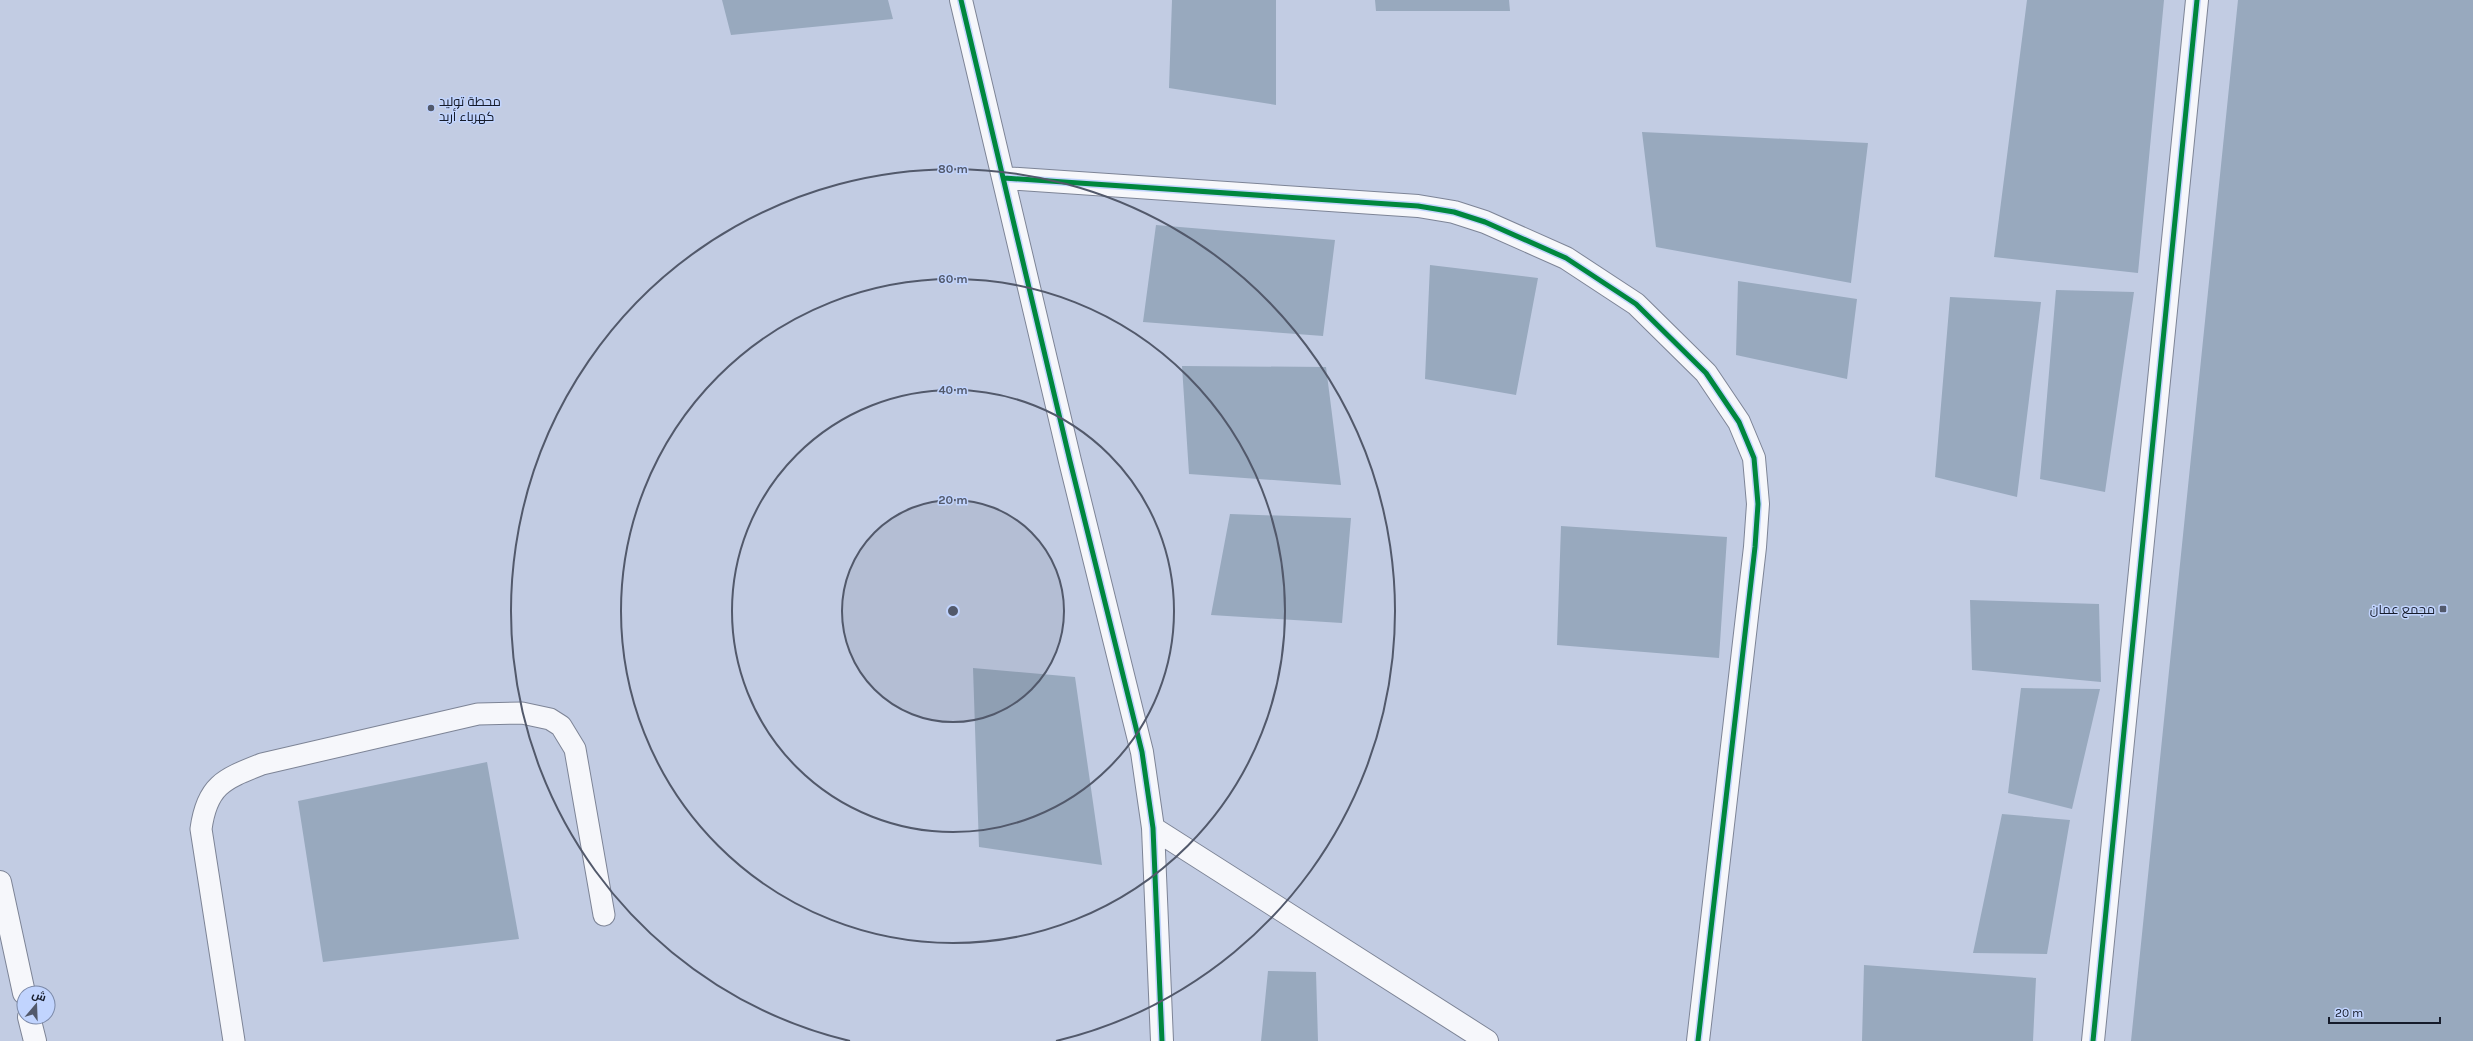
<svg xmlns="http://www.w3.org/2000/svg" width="2473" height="1041" font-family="Karla,Cairo,sans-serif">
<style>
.building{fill:#98a9be}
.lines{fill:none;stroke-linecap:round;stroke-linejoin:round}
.service-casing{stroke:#7d8496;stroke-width:23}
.minor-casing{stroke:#7d8496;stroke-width:24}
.tertiary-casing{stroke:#7d8496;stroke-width:24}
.primary-casing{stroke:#7d8496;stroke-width:24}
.service{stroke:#f6f7fb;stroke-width:21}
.minor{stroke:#f6f7fb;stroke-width:22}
.tertiary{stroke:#f6f7fb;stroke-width:22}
.primary{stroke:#f6f7fb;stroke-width:22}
.cycleway-casing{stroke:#c1d4fe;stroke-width:8}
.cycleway{stroke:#00873e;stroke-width:5}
.ring{fill:none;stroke:#52596b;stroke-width:2}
.poi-dot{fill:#52596b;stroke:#c1d4fe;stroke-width:1.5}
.labels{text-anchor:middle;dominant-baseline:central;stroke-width:3;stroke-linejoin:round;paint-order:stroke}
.poi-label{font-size:13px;fill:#151b2a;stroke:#c1d4fe;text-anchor:start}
.centre{fill:#52596b;stroke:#c1d4fe;stroke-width:2}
.ring-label{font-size:12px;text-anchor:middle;font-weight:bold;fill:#52596b;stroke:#c1d4fe;stroke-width:3;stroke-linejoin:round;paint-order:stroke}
</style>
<rect width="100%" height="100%" fill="#c2cce3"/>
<path class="building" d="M 722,0 L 888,0 L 893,19 L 731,35 Z
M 1172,0 L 1276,0 L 1276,105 L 1169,88 Z
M 1375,0 L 1509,0 L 1510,11 L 1376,11 Z
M 2027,0 L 2164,0 L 2138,273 L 1994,257 Z
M 2238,0 L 2473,0 L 2473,1041 L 2131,1041 Z
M 1642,132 L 1868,143 L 1851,283 L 1656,247 Z
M 1156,225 L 1335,240 L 1323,336 L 1143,322 Z
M 1430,265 L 1538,278 L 1516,395 L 1425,379 Z
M 1738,281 L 1857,299 L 1847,379 L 1736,355 Z
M 2056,290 L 2134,292 L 2105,492 L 2040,479 Z
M 1950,297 L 2041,302 L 2017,497 L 1935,477 Z
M 1182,366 L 1326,367 L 1341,485 L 1189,474 Z
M 1230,514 L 1351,518 L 1342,623 L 1211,615 Z
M 1561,526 L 1727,537 L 1719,658 L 1557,645 Z
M 1970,600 L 2099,604 L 2101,682 L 1972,670 Z
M 973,668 L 1075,677 L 1102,865 L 979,847 Z
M 2021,688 L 2100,689 L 2072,809 L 2008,793 Z
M 487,762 L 519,939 L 323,962 L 298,801 Z
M 2002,814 L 2070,820 L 2047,954 L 1973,953 Z
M 1864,965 L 2036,978 L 2033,1041 L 1862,1041 Z
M 1268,971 L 1316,972 L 1318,1041 L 1261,1041 Z"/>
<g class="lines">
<g class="service-casing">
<path id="service" d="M 234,1041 L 201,829 C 207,785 224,779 262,764 L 478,714 L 522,713 L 550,719 L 561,726 L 575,749 L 604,915"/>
</g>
<g class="minor-casing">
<path id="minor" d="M 961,0 L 1070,461 L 1142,752 L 1153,828 L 1162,1041
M 1004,178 L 1418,206 L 1454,212 L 1485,222 L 1566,258 L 1636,304 L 1706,373 L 1739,422 L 1754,458 L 1758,504 L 1755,547 L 1698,1041
M 1153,828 L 1487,1041"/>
</g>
<g class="tertiary-casing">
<path id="tertiary" d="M 2093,1041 L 2197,0"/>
</g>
<g class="primary-casing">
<path id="primary" d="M 0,882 L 24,993
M 29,1017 L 35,1041"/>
</g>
<use href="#service" class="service"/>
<use href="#minor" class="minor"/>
<use href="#tertiary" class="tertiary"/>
<use href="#primary" class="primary"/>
<g class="cycleway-casing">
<path id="cycleway" d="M 961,0 L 1070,461 L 1142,752 L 1153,828 L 1162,1041
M 1004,178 L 1418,206 L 1454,212 L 1485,222 L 1566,258 L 1636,304 L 1706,373 L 1739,422 L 1754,458 L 1758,504 L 1755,547 L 1698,1041
M 2093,1041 L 2197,0"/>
</g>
<use href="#cycleway" class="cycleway"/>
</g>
<circle cx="953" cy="611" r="111" fill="#52596b" fill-opacity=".12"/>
<g class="ring">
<circle cx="953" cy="611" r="111"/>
<circle cx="953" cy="611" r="221"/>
<circle cx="953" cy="611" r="332"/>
<path d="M850 1041A442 442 0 1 1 1056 1041"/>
</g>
<g class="poi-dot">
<circle cx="431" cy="108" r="4"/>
<rect x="2439" y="605" width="8" height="8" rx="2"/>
</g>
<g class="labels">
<g class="poi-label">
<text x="439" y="101">محطة توليد<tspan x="439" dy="15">كهرباء أربد</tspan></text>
<text x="2435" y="609" text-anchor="end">مجمع عمان</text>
</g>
</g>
<circle cx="953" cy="611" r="6" class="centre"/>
<g class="ring-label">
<text x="953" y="173">80 m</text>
<text x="953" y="283">60 m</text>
<text x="953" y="394">40 m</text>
<text x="953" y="504">20 m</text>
</g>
<g transform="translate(36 1005) rotate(19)"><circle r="19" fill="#c1d4fe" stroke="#7c8aa9"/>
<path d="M0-3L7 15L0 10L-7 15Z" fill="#52596b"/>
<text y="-6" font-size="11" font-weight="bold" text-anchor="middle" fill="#151b2a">ش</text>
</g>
<path d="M2329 1017v6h111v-6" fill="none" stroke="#151b2a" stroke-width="2"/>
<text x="2335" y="1017" font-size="12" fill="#151b2a" stroke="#c1d4fe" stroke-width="3" paint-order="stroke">20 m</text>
</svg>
